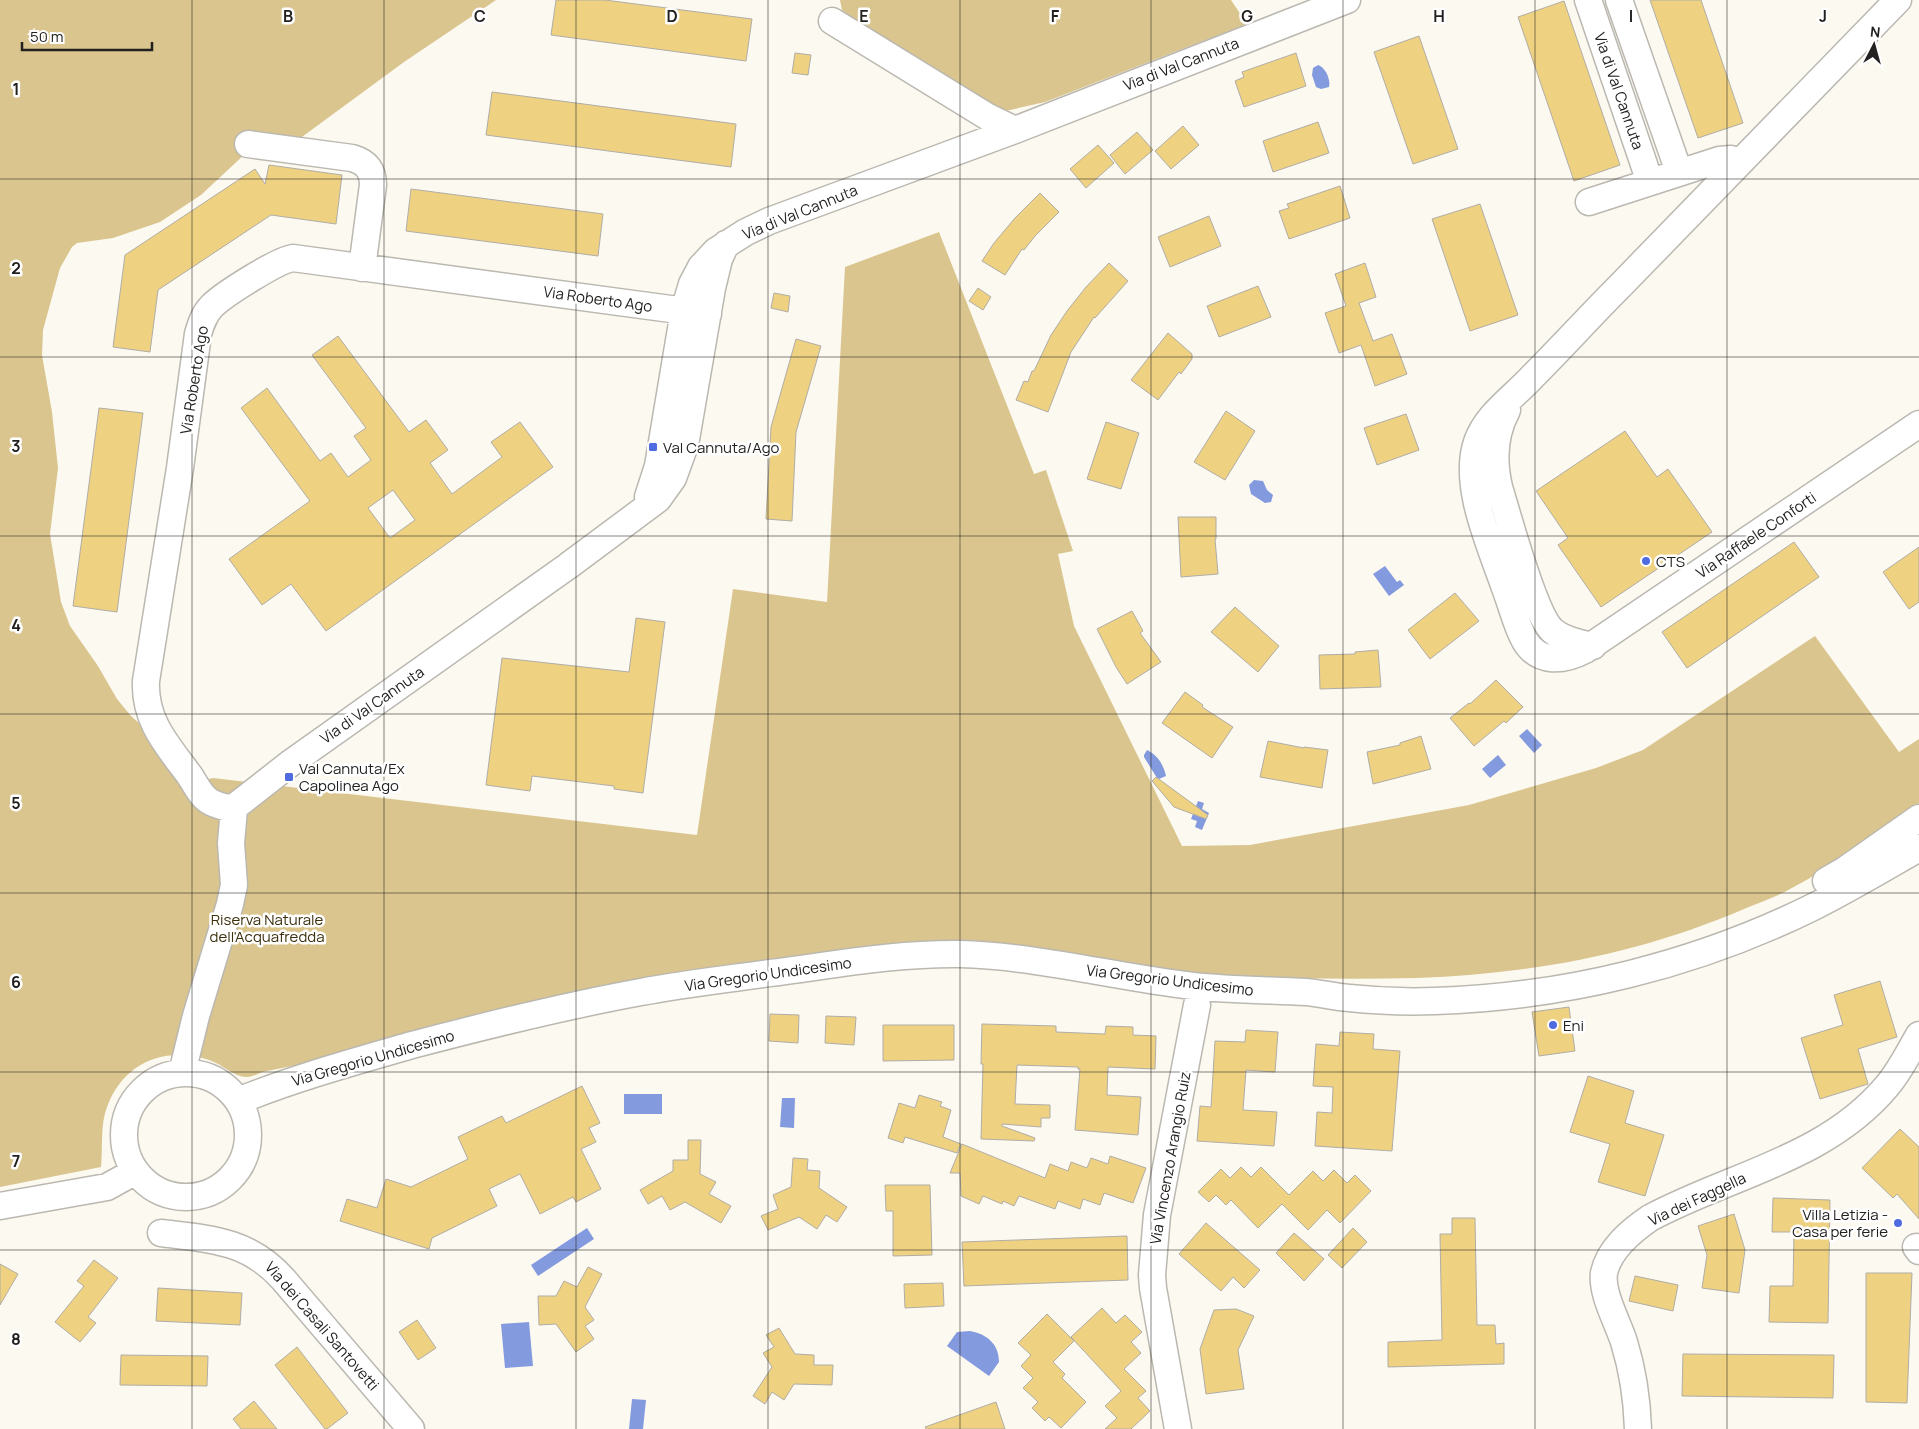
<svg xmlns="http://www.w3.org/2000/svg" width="1919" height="1429" font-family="Manrope,sans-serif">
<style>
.green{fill:#dac58f}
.water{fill:#849ade}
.building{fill:#efd182;stroke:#b0ada6;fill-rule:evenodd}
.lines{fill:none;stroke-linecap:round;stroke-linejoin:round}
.minor-casing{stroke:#bab8b0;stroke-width:29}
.minor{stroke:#fff;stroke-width:26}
.grid{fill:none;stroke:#22211f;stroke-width:1;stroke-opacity:0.55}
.poi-dot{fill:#4f6be0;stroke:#fff;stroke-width:2}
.labels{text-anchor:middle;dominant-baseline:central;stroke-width:5;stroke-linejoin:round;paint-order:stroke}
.street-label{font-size:15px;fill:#22211f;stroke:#fff}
.poi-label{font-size:15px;fill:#22211f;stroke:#fff;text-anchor:start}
.park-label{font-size:15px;fill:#3c300d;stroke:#fff}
.grid-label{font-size:16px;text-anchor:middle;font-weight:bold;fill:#22211f;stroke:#fff;stroke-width:5;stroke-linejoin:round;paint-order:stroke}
</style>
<rect width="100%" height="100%" fill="#fcf9f1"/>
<path class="green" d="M 0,0 L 496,0 L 404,62 L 291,145 L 246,153 L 201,195 L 160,222 L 113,238 L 77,243 L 72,247 L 60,268 L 43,330 L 42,355 L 52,412 L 58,468 L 50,534 L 61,602 L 70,626 L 98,666 L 117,699 L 131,716 L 150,733 L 182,785 L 213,778 L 697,835 L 733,589 L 827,602 L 845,267 L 939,232 L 1034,474 L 1046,470 L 1073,551 L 1058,554 L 1074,626 L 1182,846 L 1250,845 L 1469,805 L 1596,768 L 1643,750 L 1815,636 L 1899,752 L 1919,739 L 1919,803 C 1877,833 1836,865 1790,889 C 1776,897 1760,902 1744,909 C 1639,954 1532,974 1417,978 C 1375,979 1332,979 1290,978 C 1256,977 1223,974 1190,978 L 896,946 L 262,1072 C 258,1074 252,1077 247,1077 C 234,1077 222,1064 209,1060 C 165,1046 124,1062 107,1107 C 100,1125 103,1148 101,1167 L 0,1187 Z
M 840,0 L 1231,0 L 1247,24 L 1045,102 L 1001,112 L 849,25 L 842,10 Z"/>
<path class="water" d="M 1318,65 C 1325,67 1331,79 1329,87 L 1321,89 L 1316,87 L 1312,75 L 1313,68 Z
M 1254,480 L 1263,481 L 1267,490 L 1273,495 L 1271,502 L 1265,503 L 1251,494 L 1249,485 Z
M 1385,566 L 1397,582 L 1400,580 L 1404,585 L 1389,596 L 1373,574 Z
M 1527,729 L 1542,745 L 1534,753 L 1519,736 Z
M 1147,750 C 1158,755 1164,766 1166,776 L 1159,779 L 1157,778 L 1144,757 L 1144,755 Z
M 1498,755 L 1506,765 L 1490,778 L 1482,769 Z
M 1198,801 L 1204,803 L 1202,809 L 1209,813 L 1202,830 L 1195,827 L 1197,821 L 1191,819 Z
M 624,1094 L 662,1094 L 662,1114 L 624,1114 Z
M 782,1098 L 795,1098 L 794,1128 L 780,1127 Z
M 587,1228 L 594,1239 L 538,1276 L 531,1265 Z
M 529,1322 L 533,1366 L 505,1368 L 501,1324 Z
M 970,1331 C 987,1334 999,1344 999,1362 L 989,1376 L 947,1346 L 957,1332 Z
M 632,1399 L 646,1400 L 643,1429 L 629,1429 Z"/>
<path class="building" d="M 556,0 L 605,0 L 752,19 L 746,61 L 551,35 Z
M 1650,0 L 1701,0 L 1743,123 L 1698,138 Z
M 1564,1 L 1620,165 L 1574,181 L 1518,17 Z
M 1419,36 L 1458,149 L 1413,164 L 1374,52 Z
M 795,53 L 811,55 L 808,75 L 792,73 Z
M 1296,53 L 1306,86 L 1244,107 L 1235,81 L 1244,77 L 1242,72 Z
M 492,92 L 736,124 L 731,167 L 486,135 Z
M 1318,122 L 1329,153 L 1273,172 L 1263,141 Z
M 1183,126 L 1199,145 L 1171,169 L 1155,151 Z
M 1137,132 L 1153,150 L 1125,174 L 1110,155 Z
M 1098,145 L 1114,163 L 1086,188 L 1070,169 Z
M 269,165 L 342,175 L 336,224 L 271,215 L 158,290 L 150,352 L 113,347 L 125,255 L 255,169 L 265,184 Z
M 1340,186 L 1350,218 L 1289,239 L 1279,211 L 1289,208 L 1287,204 Z
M 411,189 L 603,214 L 598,256 L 406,231 Z
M 1040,193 L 1059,212 L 1035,236 L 1024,250 L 1022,249 L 1005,275 L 982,261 L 994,243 L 1015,218 Z
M 1480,204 L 1518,315 L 1470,331 L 1432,219 Z
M 1209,216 L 1221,246 L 1170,267 L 1158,237 Z
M 1109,263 L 1128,281 L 1095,318 L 1094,317 L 1071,352 L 1048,412 L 1016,400 L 1024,381 L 1028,382 L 1032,371 L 1034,371 L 1051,335 L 1067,311 L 1086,287 Z
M 1365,263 L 1376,297 L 1359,303 L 1373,341 L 1392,334 L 1407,374 L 1375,386 L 1361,345 L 1339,353 L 1325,313 L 1346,306 L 1335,274 Z
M 1258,286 L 1271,317 L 1219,337 L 1207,306 Z
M 978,288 L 991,297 L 983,310 L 969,301 Z
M 774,293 L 790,296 L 788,312 L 771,308 Z
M 1168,333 L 1192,354 L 1192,359 L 1181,374 L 1179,372 L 1158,400 L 1131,380 Z
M 338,336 L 409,432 L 426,420 L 448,450 L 430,463 L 452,494 L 502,457 L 491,442 L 520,422 L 553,467 L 326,631 L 291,584 L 262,605 L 229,559 L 310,501 L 241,408 L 267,388 L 320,461 L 331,453 L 348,477 L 371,460 L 354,436 L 366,428 L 312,355 ZM 393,490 L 415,520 L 390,538 L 368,508 Z
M 796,339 L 821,346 L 796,432 L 792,521 L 766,519 L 771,427 Z
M 99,408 L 143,413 L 117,612 L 73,606 Z
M 1226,411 L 1255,431 L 1225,480 L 1194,462 Z
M 1406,414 L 1419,450 L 1377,465 L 1364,428 Z
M 1106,422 L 1139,433 L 1121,489 L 1087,479 Z
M 1625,431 L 1657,477 L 1668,469 L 1712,532 L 1601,607 L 1558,545 L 1568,538 L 1536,491 Z
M 1178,517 L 1216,517 L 1216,539 L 1215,539 L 1218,574 L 1181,577 Z
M 1794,542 L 1819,577 L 1687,668 L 1662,632 Z
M 1919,547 L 1919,602 L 1909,609 L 1883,572 Z
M 1455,593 L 1479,621 L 1430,659 L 1408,630 Z
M 1235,607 L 1279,646 L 1258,672 L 1211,632 Z
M 1132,611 L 1143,631 L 1140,633 L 1161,662 L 1127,684 L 1116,667 L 1097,629 Z
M 636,618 L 665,622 L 643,793 L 614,789 L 614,786 L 532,776 L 530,791 L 486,785 L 502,658 L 629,672 Z
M 1378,650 L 1381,687 L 1320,689 L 1319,655 L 1355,654 L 1355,652 Z
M 1496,680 L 1523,707 L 1506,723 L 1504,721 L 1474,746 L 1450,718 L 1469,703 L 1470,704 Z
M 1185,692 L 1203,705 L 1202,707 L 1233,727 L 1212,758 L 1162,723 Z
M 1421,736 L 1431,769 L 1373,784 L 1367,752 L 1400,745 L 1400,743 Z
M 1268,741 L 1304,748 L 1304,747 L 1328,750 L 1322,788 L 1260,777 Z
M 1156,777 L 1208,815 L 1206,819 L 1174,807 L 1152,781 Z
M 1880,981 L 1897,1037 L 1858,1049 L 1868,1084 L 1820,1099 L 1801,1038 L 1843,1025 L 1834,995 Z
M 1569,1007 L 1575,1051 L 1539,1056 L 1532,1012 Z
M 770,1014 L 799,1015 L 798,1043 L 769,1041 Z
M 826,1016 L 856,1017 L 854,1045 L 825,1043 Z
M 982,1024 L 1056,1026 L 1056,1032 L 1105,1034 L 1106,1026 L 1133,1027 L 1133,1035 L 1156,1036 L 1155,1069 L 1108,1067 L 1107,1095 L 1141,1097 L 1138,1135 L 1075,1130 L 1080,1069 L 1078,1069 L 1078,1067 L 1017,1065 L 1015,1104 L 1050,1105 L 1050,1118 L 1041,1118 L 1041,1127 L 1002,1124 L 1002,1126 L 1035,1138 L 1034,1141 L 981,1139 L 983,1064 L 981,1064 Z
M 883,1025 L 954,1025 L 954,1060 L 883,1061 Z
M 1246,1030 L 1278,1032 L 1275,1072 L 1246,1070 L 1243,1110 L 1277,1112 L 1274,1146 L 1197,1141 L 1200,1106 L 1211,1107 L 1215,1041 L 1245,1042 Z
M 1340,1032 L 1374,1034 L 1373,1049 L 1400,1051 L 1392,1151 L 1315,1146 L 1317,1112 L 1332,1113 L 1333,1087 L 1313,1086 L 1316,1044 L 1339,1046 Z
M 1588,1076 L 1634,1091 L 1625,1123 L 1664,1135 L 1645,1196 L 1598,1182 L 1610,1144 L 1570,1132 Z
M 582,1086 L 600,1123 L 589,1128 L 596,1142 L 581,1149 L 601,1189 L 576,1202 L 573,1197 L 540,1214 L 520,1174 L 489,1189 L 497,1206 L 432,1238 L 429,1249 L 340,1221 L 347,1199 L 377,1208 L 386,1179 L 411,1187 L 468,1159 L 458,1137 L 502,1116 L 506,1123 Z
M 919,1095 L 942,1102 L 940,1106 L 951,1110 L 943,1137 L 961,1144 L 957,1153 L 905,1137 L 903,1143 L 888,1138 L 899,1103 L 915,1108 Z
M 1900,1129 L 1919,1147 L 1919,1219 L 1897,1194 L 1893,1198 L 1862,1168 Z
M 688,1140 L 701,1140 L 700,1174 L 716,1182 L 709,1194 L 731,1206 L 721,1223 L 685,1202 L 670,1210 L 662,1196 L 648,1204 L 640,1190 L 673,1171 L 673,1160 L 688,1160 Z
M 962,1144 L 1045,1178 L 1050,1164 L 1068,1171 L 1071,1162 L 1087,1168 L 1091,1158 L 1108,1164 L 1110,1156 L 1146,1168 L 1133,1203 L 1104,1193 L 1100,1205 L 1083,1199 L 1080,1209 L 1058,1201 L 1055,1209 L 1019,1196 L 1014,1206 L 1003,1201 L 1002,1204 L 983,1196 L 979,1204 L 961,1196 L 960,1173 L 950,1173 Z
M 793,1158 L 808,1159 L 807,1170 L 820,1171 L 819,1188 L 847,1207 L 837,1222 L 826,1215 L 817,1229 L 799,1217 L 768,1230 L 761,1216 L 778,1209 L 773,1195 L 791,1187 Z
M 1241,1167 L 1251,1177 L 1261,1167 L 1289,1195 L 1313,1171 L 1323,1181 L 1334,1170 L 1347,1183 L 1355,1175 L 1371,1191 L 1340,1223 L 1327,1210 L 1308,1230 L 1282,1204 L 1258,1228 L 1231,1200 L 1226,1205 L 1216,1195 L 1209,1202 L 1198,1192 L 1221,1169 L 1230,1178 Z
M 885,1185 L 930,1185 L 932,1255 L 893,1256 L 893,1211 L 886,1211 Z
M 1773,1198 L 1830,1200 L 1828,1323 L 1769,1322 L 1770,1286 L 1793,1286 L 1794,1232 L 1772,1232 Z
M 1734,1214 L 1745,1250 L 1739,1293 L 1702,1288 L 1707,1255 L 1698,1226 Z
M 1452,1218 L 1475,1218 L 1477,1325 L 1495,1325 L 1496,1344 L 1504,1343 L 1504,1364 L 1388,1367 L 1388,1342 L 1442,1340 L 1440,1234 L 1452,1234 Z
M 1206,1223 L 1260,1270 L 1244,1288 L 1233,1277 L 1221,1291 L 1179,1254 Z
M 1353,1228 L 1367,1242 L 1342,1268 L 1328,1255 Z
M 1294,1233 L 1324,1259 L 1304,1281 L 1276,1253 Z
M 1127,1236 L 1128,1280 L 964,1286 L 962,1242 Z
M 94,1260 L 118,1278 L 88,1317 L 96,1323 L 80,1342 L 55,1322 L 84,1286 L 77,1281 Z
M 0,1264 L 18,1274 L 0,1305 Z
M 588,1267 L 602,1274 L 585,1307 L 594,1320 L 585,1326 L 594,1339 L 576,1352 L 556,1324 L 539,1325 L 538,1296 L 556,1296 L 564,1281 L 577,1287 Z
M 1866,1273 L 1912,1273 L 1907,1403 L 1866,1402 Z
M 1635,1276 L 1678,1285 L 1673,1311 L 1629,1301 Z
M 943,1283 L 944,1306 L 905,1308 L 904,1284 Z
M 158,1288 L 242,1293 L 240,1325 L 156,1321 Z
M 1102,1308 L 1116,1323 L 1125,1315 L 1142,1332 L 1131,1342 L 1141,1353 L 1124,1369 L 1146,1391 L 1138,1398 L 1150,1411 L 1131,1429 L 1105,1429 L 1117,1418 L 1105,1406 L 1121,1391 L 1071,1337 Z
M 1236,1309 L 1254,1316 L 1238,1350 L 1244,1389 L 1206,1394 L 1200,1349 L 1214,1310 Z
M 1047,1314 L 1074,1341 L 1053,1362 L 1065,1374 L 1062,1378 L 1086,1402 L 1061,1428 L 1049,1417 L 1045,1421 L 1032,1408 L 1038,1402 L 1023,1388 L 1033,1378 L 1021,1366 L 1031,1355 L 1018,1343 Z
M 417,1320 L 436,1348 L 418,1360 L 399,1332 Z
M 779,1328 L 795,1354 L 814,1355 L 814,1365 L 833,1365 L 832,1385 L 794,1384 L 784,1400 L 772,1392 L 765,1404 L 753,1396 L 772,1367 L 763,1353 L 774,1347 L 766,1335 Z
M 297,1347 L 348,1413 L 327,1429 L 325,1429 L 275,1365 Z
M 1683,1354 L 1834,1355 L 1833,1398 L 1682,1396 Z
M 121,1355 L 208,1356 L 207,1386 L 120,1385 Z
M 254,1401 L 277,1429 L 241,1429 L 233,1419 Z
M 996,1402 L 1005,1429 L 926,1429 L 925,1427 Z"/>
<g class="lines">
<g class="minor-casing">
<path id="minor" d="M 1588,0 L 1650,182
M 1619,0 L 1679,172
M 1898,0 L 1620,286 C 1590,316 1563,346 1533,376 C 1514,397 1487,414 1477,442 C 1462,485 1491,547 1505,588 C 1512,606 1516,625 1525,641 C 1539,664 1564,661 1585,650 L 1919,424
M 832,21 L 988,117 L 1015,130
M 248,144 L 352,158 C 366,162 373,170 373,185 L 362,268
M 1589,202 L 1719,160 L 1731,159 L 1740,162
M 1507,410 C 1494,434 1493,461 1499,487 C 1508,516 1534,615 1553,631 C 1564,640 1579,643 1593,646
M 648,497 L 658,466 L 684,311 L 692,284 L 701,267 L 716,251 L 746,232 L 769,221 L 1015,130 L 1347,0
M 234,809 C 226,807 216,806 209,801 C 201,796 195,784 190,776 C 168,746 144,721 146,681 L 180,468 L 198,334 C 201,324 204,314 212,306 C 224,294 278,260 293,258 L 708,314
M 1826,881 L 1845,870 L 1919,818
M124 1135a62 62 0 1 1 124 0a62 62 0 1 1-124 0Z
M 182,1073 L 196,1016 L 230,904 L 234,885 L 231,843 L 234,809 L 237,805 L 292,762 L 568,566 L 658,499 L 673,478 L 685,445 L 712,288 L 719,259 L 726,244
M 238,1101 C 295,1078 353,1062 412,1045 C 488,1025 564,1006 641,992 C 683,984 727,979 770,973 C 833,965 897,953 960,954 C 1038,956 1115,977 1193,986 C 1230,990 1268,990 1306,992 C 1320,993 1334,997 1349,998 C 1377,1001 1407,1002 1435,1001 C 1565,997 1696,965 1813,907 C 1849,889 1884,868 1919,848
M 0,1206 L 107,1187 L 134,1172
M 161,1233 C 210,1239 248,1240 283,1279 L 411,1429
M 1916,1247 L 1919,1251
M 1178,1429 L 1153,1288 L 1152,1275 L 1157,1215 L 1197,1005
M 1638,1429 C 1637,1399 1633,1371 1624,1342 C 1618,1323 1601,1293 1604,1273 C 1609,1249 1631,1231 1650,1218 C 1730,1175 1826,1159 1887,1086 C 1900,1071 1909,1052 1919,1035"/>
</g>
<use href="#minor" class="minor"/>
</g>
<path class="grid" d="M 192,0 L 192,1429M 384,0 L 384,1429M 576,0 L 576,1429M 768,0 L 768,1429M 960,0 L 960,1429M 1151,0 L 1151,1429M 1343,0 L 1343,1429M 1535,0 L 1535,1429M 1727,0 L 1727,1429M 0,179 L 1919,179M 0,357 L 1919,357M 0,536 L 1919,536M 0,714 L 1919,714M 0,893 L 1919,893M 0,1072 L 1919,1072M 0,1250 L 1919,1250"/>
<g class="poi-dot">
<rect x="648" y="442" width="10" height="10" rx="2.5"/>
<circle cx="1646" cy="561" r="5"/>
<rect x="284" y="772" width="10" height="10" rx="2.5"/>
<circle cx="1553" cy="1025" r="5"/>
<circle cx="1898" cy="1223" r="5"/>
</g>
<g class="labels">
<g class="street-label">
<text transform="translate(1181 64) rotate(-21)">Via di Val Cannuta</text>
<text transform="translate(1619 91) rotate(71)">Via di Val Cannuta</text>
<text transform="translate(800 212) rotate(-22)">Via di Val Cannuta</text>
<text transform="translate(598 299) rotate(8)">Via Roberto Ago</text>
<text transform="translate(194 380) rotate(-81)">Via Roberto Ago</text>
<text transform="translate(1756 535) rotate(-34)">Via Raffaele Conforti</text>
<text transform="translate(372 705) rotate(-35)">Via di Val Cannuta</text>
<text transform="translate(768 974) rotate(-8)">Via Gregorio Undicesimo</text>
<text transform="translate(1170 980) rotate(7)">Via Gregorio Undicesimo</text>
<text transform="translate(373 1058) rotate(-16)">Via Gregorio Undicesimo</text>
<text transform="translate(1170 1158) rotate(-80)">Via Vincenzo Arangio Ruiz</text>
<text transform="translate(1697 1199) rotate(-25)">Via dei Faggella</text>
<text transform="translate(322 1326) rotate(49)">Via dei Casali Santovetti</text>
</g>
<g class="poi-label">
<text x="663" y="447">Val Cannuta/Ago</text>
<text x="1656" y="561">CTS</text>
<text x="299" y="768">Val Cannuta/Ex<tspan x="299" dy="17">Capolinea Ago</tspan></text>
<text x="1563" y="1025">Eni</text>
<text x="1888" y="1214" text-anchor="end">Villa Letizia -<tspan x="1888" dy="17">Casa per ferie</tspan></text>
</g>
<g class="park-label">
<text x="267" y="919">Riserva Naturale<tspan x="267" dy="17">dell'Acquafredda</tspan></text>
</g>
</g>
<g class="grid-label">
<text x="288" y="22">B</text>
<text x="480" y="22">C</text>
<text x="672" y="22">D</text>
<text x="864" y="22">E</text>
<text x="1055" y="22">F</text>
<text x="1247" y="22">G</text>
<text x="1439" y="22">H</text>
<text x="1631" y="22">I</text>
<text x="1823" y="22">J</text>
<text x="16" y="95">1</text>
<text x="16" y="274">2</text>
<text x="16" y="452">3</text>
<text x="16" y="631">4</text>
<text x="16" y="809">5</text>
<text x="16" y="988">6</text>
<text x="16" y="1167">7</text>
<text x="16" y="1345">8</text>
</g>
<g transform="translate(1874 45) rotate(6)" stroke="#ffffff" stroke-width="4" paint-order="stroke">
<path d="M0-4L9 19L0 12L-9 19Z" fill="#22211f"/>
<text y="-8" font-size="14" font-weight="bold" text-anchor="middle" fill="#22211f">N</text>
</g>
<path d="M22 42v8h130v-8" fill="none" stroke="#22211f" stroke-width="2.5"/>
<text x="30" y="42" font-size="15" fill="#22211f" stroke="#ffffff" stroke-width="4" paint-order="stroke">50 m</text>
</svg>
